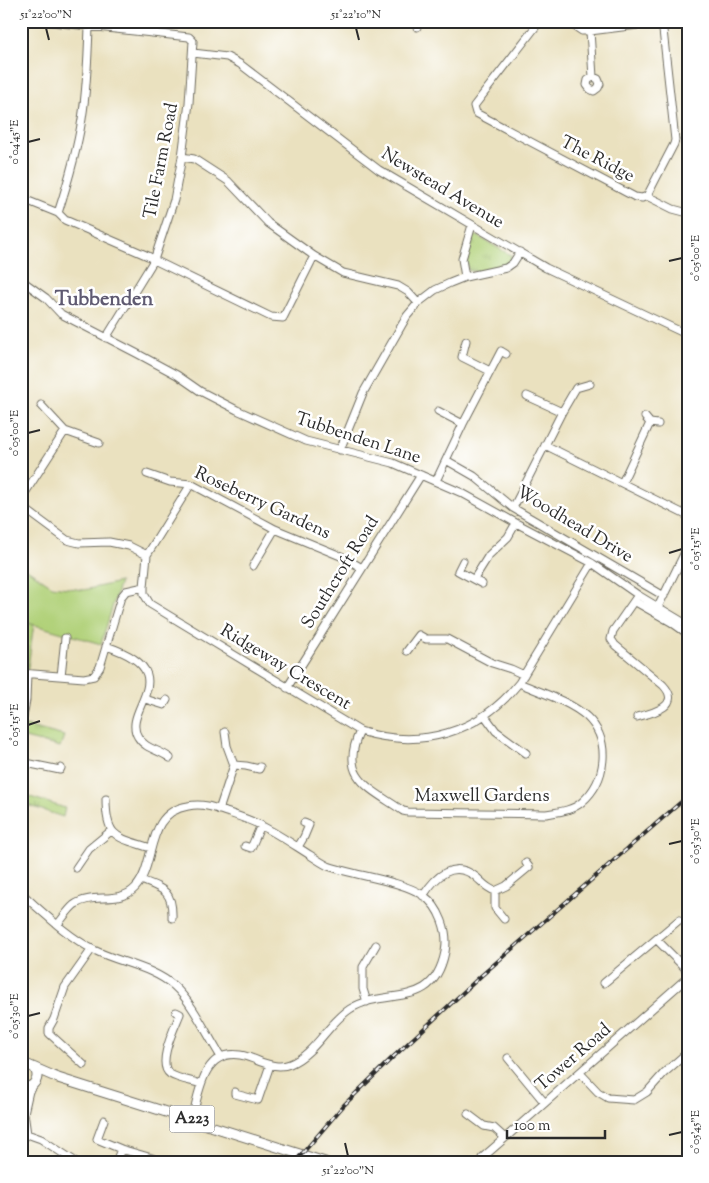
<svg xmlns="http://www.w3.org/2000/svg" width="709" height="1183" font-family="'Sorts Mill Goudy',serif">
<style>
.grass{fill:url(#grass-tufts);stroke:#6e7e52}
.green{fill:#b1d179;stroke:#6e7e52}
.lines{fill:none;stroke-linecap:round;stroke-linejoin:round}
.minor-casing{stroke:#6e6b5f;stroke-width:9}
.major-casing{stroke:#6e6b5f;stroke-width:11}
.minor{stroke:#fff;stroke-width:7}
.major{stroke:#fff;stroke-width:9}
.rail-casing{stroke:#2b2b2b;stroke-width:4}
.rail{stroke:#fff;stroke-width:2;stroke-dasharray:5.5;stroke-linecap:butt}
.ticks{fill:none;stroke:#2b2b2b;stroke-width:2}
.labels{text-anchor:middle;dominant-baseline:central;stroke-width:5;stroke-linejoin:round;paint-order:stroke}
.shield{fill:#fff;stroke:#6b6b6b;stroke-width:1}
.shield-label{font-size:16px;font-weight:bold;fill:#2b2b2b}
.street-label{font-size:18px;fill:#2b2b2b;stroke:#fff}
.quarter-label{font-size:20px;font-weight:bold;fill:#5f5a71;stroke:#fff}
.neatline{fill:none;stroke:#2b2b2b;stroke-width:2}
.ticks-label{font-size:12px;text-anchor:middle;fill:#2b2b2b}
</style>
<defs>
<pattern id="grass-tufts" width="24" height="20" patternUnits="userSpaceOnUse" patternTransform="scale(1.25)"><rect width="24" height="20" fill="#b1d179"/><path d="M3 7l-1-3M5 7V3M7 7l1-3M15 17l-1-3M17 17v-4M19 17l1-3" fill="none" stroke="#98b469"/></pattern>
</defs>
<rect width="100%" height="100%" fill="#fff"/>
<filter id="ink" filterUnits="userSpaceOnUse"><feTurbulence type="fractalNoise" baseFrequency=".02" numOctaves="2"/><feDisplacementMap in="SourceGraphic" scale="10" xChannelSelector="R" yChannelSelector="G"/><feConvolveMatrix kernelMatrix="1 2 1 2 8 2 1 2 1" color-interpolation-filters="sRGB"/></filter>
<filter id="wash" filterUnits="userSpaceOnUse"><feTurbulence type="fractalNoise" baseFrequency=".0096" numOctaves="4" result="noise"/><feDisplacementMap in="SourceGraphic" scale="20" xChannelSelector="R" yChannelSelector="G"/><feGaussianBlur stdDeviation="1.12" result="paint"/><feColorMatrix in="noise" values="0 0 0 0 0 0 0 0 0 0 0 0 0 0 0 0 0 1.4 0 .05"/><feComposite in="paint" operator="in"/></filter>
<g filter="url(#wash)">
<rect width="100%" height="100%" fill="#eae1bf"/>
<path class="grass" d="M 474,234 L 512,256 C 510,259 510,261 507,263 C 501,268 475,274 468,270 L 467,263 L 471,236 Z
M 27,622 L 34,624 C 31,641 30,656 27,673 L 21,673 L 24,652 L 22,645 Z
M 22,725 L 64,736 L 60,747 L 21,737 Z
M 27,796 L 65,808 L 63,817 L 24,804 Z"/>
<path class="green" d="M 21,565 L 52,586 L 84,590 L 120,582 L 101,644 L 21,621 Z"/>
</g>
<g filter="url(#ink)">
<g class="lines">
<g class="minor-casing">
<path id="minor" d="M 42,21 L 189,37 L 193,41 L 189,103 L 182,157 L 174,200 L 154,260 L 106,338
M 415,21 L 417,27
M 540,21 L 474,106 L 476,113 L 635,197 L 642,198 L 647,196 L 674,144 L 675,140 L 662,21
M 567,21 L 582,31 L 590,31 L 662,22
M 590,31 L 593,77 L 598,79 L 600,84 L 598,88 L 594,91 L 590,89 L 587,85 L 588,80 L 593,77
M 193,53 L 227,57 L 240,64 L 379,170 L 546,268 L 688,335
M 182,157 L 194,159 L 228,181 L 268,223 L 314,256 L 343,273 L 398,286 L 408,292 L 418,303
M 647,196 L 673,209 L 688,213
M 21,198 L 58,213 L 65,220 L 148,256 L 154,260 L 271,317 L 283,318 L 314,256
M 58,213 C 68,182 77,151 82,119 C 87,88 88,58 89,27
M 465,277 L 462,259 L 472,225
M 21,280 L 46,298 L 61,314 L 138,354 L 177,375 L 200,391 L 237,410 L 306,441 L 393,463 L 462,493 L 516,523 L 592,563 L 638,595 L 688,625
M 466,341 L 462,357 L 490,371
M 527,396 L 562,412
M 41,405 L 65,431 L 99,443
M 438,411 L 463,424
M 645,417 L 650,423 L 658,424
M 545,445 L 688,516
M 340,450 L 363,393 L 407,316 L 418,303 L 435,290 L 450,283 L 465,277 L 506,268 L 513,263 L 520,252
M 446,460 L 474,476 L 513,508 L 664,596
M 147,474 L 170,482 L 191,484 L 275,529 L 343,557 L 362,568
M 436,481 L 463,424 L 501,351 L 506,354
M 622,483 L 650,423
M 191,484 L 147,555 L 144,587 L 144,594 L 150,604 L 360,731 C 421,750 479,733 519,683 L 592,563
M 21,499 L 65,431
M 21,506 L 67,540 L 79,543 L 109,542 L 129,546 L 147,555
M 513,508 L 562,412 L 576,388 L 590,384
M 463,561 L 458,571 L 482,584
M 253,566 L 275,529
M 474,579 L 489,555 L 508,537 L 516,523
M 634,601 L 671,622 L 688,634
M 658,607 L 688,546
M 106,646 C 189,673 120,709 138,737 C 145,749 160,750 170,758
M 407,651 L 419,635 L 426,639 L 447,639 L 492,663 L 511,669 L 524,675
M 21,673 L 84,678 L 94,676 L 100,667 L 121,597 L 126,591 L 144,587
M 61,676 L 65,638
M 287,688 L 421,475
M 145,699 L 164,705 L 167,700
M 485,716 L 496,731 L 526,753
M 637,717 C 652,713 683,706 663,685 L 615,645 L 611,639 L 613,631 L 638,595
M 21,729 L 26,700 L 27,673
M 360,731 C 338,778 370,788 403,811 L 408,812 L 546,814 C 558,812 572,811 582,802 C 606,781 612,741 587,717 C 571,702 540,692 519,683
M 21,762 L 60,770 L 61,768
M 234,765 L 246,766 L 259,769 L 260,767
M 21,797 L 23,798
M 106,799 C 106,839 117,837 151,848
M 219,810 L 234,765 L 227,746 L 225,732
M 245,846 L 251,848 L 261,825
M 298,847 L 304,837 L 309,825 L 304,823
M 76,868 L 89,849 L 111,831
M 141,880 C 164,889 173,891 172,918
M 495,891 L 495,908 L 504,919
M 21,893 C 44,913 67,936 94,950 C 120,963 153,967 174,986 C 193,1003 207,1035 221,1057
M 423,896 C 435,877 453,859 476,877 C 483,883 486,888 495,891 L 506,886 L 529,867 L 526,863
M 58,924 C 63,918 68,910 74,905 C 92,892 119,905 135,888 C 157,865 144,813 188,806 C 202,803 213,807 226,812 C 238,816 251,820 262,826 C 278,834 294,845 310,855 C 316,859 322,863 328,866 C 356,876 399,880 423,895 C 440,907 449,932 445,952 C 433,1012 386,986 350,1009 C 327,1024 316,1053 290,1064 C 280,1068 270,1065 261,1062 C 254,1059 247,1056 240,1055 C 203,1049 199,1093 192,1119
M 657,940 L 688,971
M 604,983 L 679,920
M 367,1002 L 363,989 L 363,967 L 376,945
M 176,1012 L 180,1014 C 175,1027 156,1064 170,1074 C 178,1079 192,1081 201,1084
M 508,1058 L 545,1103
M 84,1065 L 52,1036 L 49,1033 L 49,1028 L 54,1019 L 65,987 L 92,949
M 580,1073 L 598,1092 L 608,1098 L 634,1100 L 647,1092 L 664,1073 L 688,1052
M 235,1092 L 235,1094 L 258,1100 L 270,1065
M 468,1114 L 484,1126 L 494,1128 L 505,1138
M 104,1120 L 97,1139 L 121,1149 L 116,1162
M 27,1134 L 41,1139 L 76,1162
M 21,1141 L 27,1134 L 24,1113 L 29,1091 L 33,1086
M 121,1149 L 152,1158 L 159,1162
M 482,1162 L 482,1158 L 505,1138 L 688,977"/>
</g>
<g class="major-casing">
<path id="major" d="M 21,1066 L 28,1065 L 58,1078 L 325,1162
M 21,1086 L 29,1087 C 37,1083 39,1076 35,1069"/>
</g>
<use href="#minor" class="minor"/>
<use href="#major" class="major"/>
<g class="rail-casing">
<path id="rail" d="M 295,1162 L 344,1105 L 391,1059 L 482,975 L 688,796"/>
</g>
<use href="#rail" class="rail"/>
</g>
</g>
<path class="ticks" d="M 46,28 L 49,40M 356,28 L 359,40M 28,142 L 40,139M 669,261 L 682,258M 28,433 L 40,430M 669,553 L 682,549M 28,725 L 40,721M 669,844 L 682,841M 28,1016 L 40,1013M 669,1135 L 682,1132M 345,1143 L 348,1156"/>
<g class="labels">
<rect class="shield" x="169.5" y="1105.5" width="45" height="27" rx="4"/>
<g class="shield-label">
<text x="192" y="1119">A223</text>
</g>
<g class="street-label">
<text transform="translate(597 160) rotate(27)">The Ridge</text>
<text transform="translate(162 161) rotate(-79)">Tile Farm Road</text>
<text transform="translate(442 189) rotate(31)">Newstead Avenue</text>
<text transform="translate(358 439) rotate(18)">Tubbenden Lane</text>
<text transform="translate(262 504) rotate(25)">Roseberry Gardens</text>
<text transform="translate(574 525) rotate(31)">Woodhead Drive</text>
<text transform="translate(341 573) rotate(-58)">Southcroft Road</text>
<text transform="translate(285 668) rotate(31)">Ridgeway Crescent</text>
<text x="482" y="797">Maxwell Gardens</text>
<text transform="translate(574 1058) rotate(-41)">Tower Road</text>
</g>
<g class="quarter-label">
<text x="104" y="300">Tubbenden</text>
</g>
</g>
<rect width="709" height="1183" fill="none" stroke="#fff" stroke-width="55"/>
<path d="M507 1130v8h98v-8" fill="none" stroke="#2b2b2b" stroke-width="2.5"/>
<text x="514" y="1130" font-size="15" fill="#2b2b2b" stroke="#ffffff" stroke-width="4" paint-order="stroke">100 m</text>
<rect x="28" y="28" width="654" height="1128" class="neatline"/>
<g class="ticks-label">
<text x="46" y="18">51°22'00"N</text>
<text x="356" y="18">51°22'10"N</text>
<text transform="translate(14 142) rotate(-90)" y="4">0°04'45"E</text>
<text transform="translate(695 258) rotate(-90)" y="4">0°05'00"E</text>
<text transform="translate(14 433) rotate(-90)" y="4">0°05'00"E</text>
<text transform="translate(695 549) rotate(-90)" y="4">0°05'15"E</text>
<text transform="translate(14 725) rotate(-90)" y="4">0°05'15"E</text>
<text transform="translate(695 841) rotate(-90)" y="4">0°05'30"E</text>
<text transform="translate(14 1016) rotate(-90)" y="4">0°05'30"E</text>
<text transform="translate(695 1132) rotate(-90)" y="4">0°05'45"E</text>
<text x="348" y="1174">51°22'00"N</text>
</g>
</svg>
